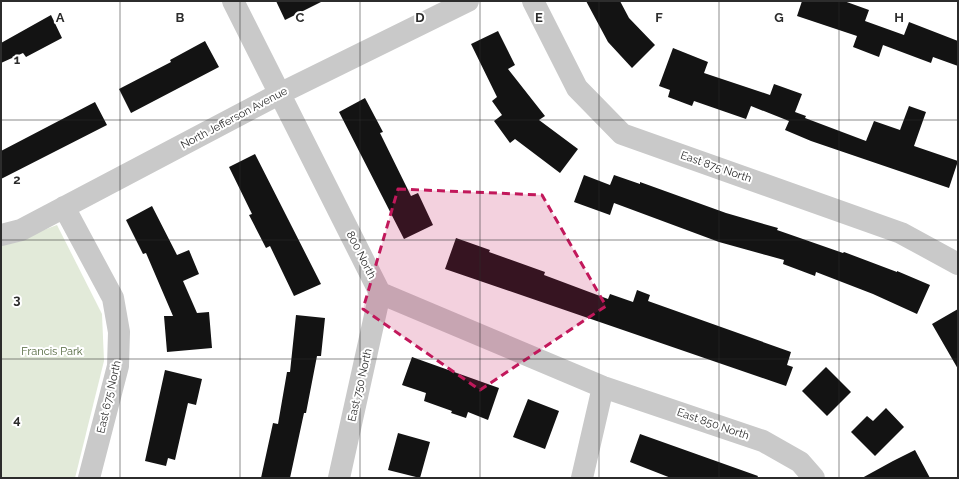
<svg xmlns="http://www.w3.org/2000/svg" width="959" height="479" font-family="Raleway,sans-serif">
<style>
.green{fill:#e2ead9}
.building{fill:#131313}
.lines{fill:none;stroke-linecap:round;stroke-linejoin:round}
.street{stroke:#c9c9c9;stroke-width:22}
.marked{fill:#c2185b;fill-opacity:0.2;stroke:#c2185b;stroke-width:3;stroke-dasharray:8 5;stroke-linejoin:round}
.grid{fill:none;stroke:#2c2c2c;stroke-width:1;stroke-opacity:0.55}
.labels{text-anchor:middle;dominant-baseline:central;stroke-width:4;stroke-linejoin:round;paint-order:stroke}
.street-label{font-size:11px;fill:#2c2c2c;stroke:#fff}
.park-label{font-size:11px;fill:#50663b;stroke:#fff}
.grid-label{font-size:13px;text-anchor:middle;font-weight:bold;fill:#2c2c2c;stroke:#fff;stroke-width:4;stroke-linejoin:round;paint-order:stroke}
</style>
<rect width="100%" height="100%" fill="#fff"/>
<path class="green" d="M 57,225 L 102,314 L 104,361 L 75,478 L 1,478 L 1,246 Z"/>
<path class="building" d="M 276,1 L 323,1 L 285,20 Z
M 586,1 L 620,1 L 629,18 L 655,45 L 632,68 L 608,42 Z
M 802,1 L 844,1 L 869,10 L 865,21 L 904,35 L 909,22 L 958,41 L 958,66 L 933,57 L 931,63 L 883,45 L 879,57 L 853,47 L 857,36 L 797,16 Z
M 51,15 L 62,38 L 26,57 L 23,53 L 1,63 L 1,43 Z
M 498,31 L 515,65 L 508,69 L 545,116 L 539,120 L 578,149 L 560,173 L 515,139 L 510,143 L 494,121 L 502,115 L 492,101 L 497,97 L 471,44 Z
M 205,41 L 219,67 L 131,113 L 119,89 L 171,62 L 170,60 Z
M 673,48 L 708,62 L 704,73 L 770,95 L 774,84 L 802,94 L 795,112 L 806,116 L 805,118 L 866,141 L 874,121 L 900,130 L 909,106 L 926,112 L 914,146 L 958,161 L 949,188 L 811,141 L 785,130 L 789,121 L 751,106 L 746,119 L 694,101 L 692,106 L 668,97 L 670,90 L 659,86 Z
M 365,98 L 383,132 L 380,133 L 411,196 L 418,193 L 433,225 L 404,239 L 339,112 Z
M 95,102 L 107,125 L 1,179 L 1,151 Z
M 255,154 L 321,284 L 294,296 L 270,246 L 266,248 L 249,215 L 252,214 L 229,167 Z
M 584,175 L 610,185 L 614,175 L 640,184 L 640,182 L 726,213 L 778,228 L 777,230 L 843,253 L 844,252 L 897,272 L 897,271 L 930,285 L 917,314 L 873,294 L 816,272 L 815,276 L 783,264 L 784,260 L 719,242 L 614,203 L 610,215 L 574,202 Z
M 152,206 L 177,255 L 189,250 L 199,274 L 183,281 L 197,313 L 209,312 L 212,348 L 167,352 L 164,316 L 173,316 L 146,253 L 143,254 L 126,220 Z
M 456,238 L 490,250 L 489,252 L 545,272 L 544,275 L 608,299 L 610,294 L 633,302 L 637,290 L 650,295 L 648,301 L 791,352 L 787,365 L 793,367 L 786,386 L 445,269 Z
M 958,309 L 958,369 L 932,324 Z
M 296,315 L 325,318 L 321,356 L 317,356 L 306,413 L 304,413 L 290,478 L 261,478 L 273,423 L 278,424 L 287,372 L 290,372 Z
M 412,357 L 499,388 L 488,420 L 468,412 L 466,418 L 451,413 L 452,411 L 424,401 L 426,393 L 402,385 Z
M 826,367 L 851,392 L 827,416 L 802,391 Z
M 165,370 L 202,379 L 196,405 L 188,403 L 175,460 L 168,458 L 166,466 L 145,461 Z
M 528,399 L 559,411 L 545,449 L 513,437 Z
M 886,408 L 904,427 L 875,456 L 851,432 L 867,416 L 873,421 Z
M 398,433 L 430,442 L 420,478 L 388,470 Z
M 640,434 L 758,476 L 757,478 L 671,478 L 630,462 Z
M 915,450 L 930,478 L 862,478 L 893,461 Z"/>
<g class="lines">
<path class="street" d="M 233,1 L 380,293 L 603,387 L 763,441 L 800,462 L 814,478
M 533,1 L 577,88 L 622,134 L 901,233 L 958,264
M 64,207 L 113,298 L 119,332 L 118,366 L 89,478
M 1,235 L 21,230 L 279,94 L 468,1
M 339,478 L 380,293
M 582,478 L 603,387"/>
</g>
<path class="marked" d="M 398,189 L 542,195 L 606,306 L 480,390 L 363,309 Z"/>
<path class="grid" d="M 120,1 L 120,478M 240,1 L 240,478M 360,1 L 360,478M 480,1 L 480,478M 599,1 L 599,478M 719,1 L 719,478M 839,1 L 839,478M 1,120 L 958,120M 1,240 L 958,240M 1,359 L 958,359"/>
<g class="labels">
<g class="street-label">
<text transform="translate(234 118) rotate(-28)">North Jefferson Avenue</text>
<text transform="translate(716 167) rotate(19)">East 875 North</text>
<text transform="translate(361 255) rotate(63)">800 North</text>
<text transform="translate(360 385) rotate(-77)">East 750 North</text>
<text transform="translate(109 397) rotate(-77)">East 675 North</text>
<text transform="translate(713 424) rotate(19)">East 850 North</text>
</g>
<g class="park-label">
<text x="52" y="351">Francis Park</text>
</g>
</g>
<g class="grid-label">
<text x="60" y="22">A</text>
<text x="180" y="22">B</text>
<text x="300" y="22">C</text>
<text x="420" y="22">D</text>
<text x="539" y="22">E</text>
<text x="659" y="22">F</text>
<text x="779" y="22">G</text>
<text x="899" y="22">H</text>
<text x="17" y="64">1</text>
<text x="17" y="184">2</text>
<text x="17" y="304">3</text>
<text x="17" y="424">4</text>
</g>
<rect width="959" height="479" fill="none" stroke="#2c2c2c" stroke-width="4"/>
</svg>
